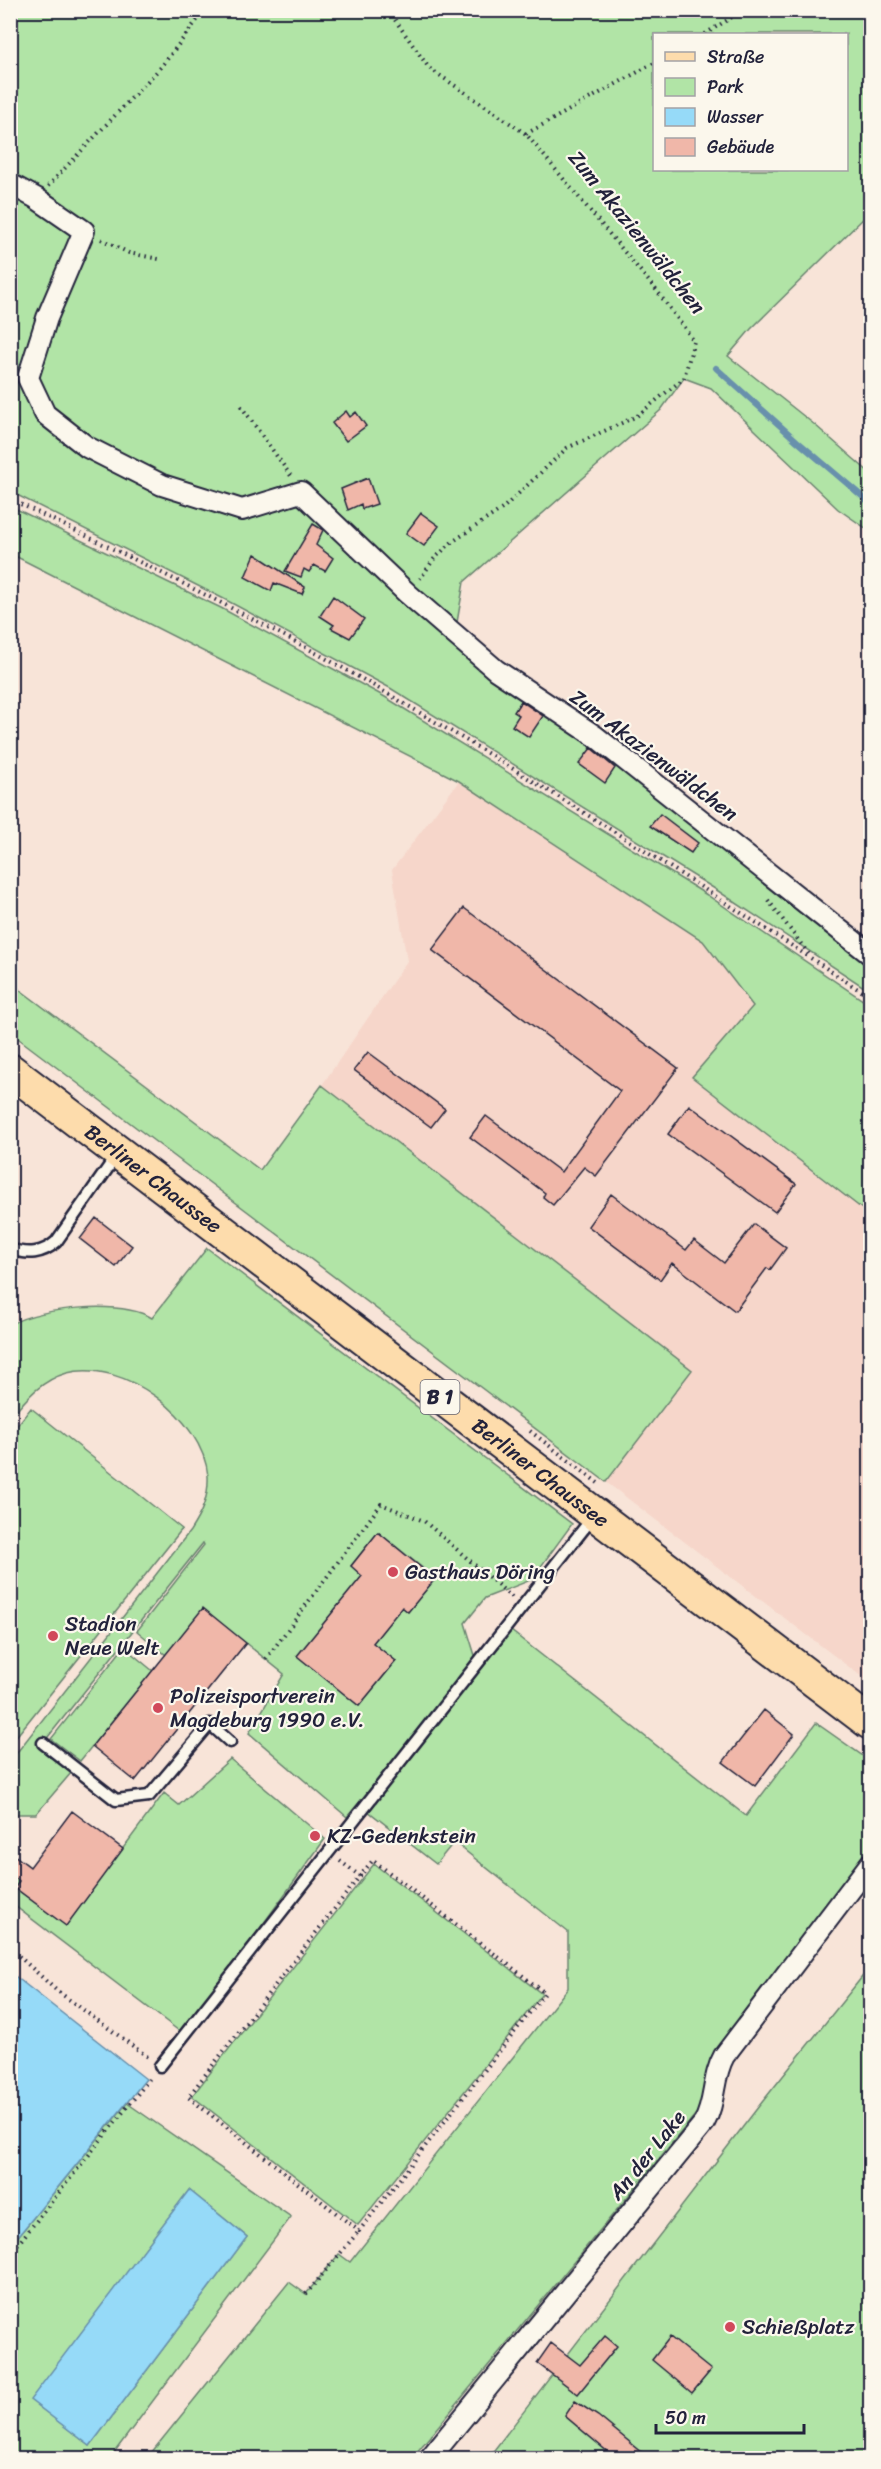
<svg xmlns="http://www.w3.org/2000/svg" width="881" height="2469" font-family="Sriracha,sans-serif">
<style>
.built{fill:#f6d6ca}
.green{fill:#b1e4a6;stroke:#6a8370;stroke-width:1.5;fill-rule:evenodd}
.water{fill:#96daf8;stroke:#6890ac;stroke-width:1.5}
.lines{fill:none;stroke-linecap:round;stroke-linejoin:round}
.stream{stroke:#6890ac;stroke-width:6}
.building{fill:#f0b7a9;stroke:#22223b;stroke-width:1.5}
.lane-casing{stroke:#22223b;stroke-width:15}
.street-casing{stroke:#22223b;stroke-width:24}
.primary-casing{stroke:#22223b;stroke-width:36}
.path{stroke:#22223b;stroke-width:4;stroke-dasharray:1.5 4.5;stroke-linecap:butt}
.lane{stroke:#fbf7ec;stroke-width:10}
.street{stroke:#fbf7ec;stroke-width:20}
.primary{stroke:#fddcac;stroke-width:32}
.poi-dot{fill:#d1495b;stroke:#fbf7ec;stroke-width:2}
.labels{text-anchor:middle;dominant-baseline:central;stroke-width:4.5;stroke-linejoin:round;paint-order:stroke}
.shield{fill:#fbf7ec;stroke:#636270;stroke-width:1.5}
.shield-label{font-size:20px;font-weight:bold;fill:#22223b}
.street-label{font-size:21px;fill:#22223b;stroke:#fbf7ec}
.poi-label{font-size:21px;fill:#22223b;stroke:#fbf7ec;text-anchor:start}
</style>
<rect width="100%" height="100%" fill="#f8e4d8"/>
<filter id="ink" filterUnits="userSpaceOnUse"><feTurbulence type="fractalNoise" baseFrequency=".0167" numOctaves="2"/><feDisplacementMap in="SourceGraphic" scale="12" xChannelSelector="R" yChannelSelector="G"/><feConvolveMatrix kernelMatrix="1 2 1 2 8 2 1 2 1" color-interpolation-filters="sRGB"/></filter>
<g filter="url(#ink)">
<path class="built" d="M 459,781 L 703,941 L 753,1006 L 692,1077 L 870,1215 L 870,1683 L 606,1482 L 692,1370 L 322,1085 L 407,961 L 392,870 Z"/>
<path class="green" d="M 10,11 L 870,11 L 870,212 L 751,329 L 728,356 L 815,425 L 870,473 L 870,531 L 838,509 L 711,388 L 684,378 L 661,410 L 464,582 L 455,634 L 870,954 L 870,991 L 715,889 L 390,688 L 224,599 L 11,492 ZM 654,34 L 846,34 L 846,170 L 654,170 Z
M 10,506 L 221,608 L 385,697 L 707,895 L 870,1005 L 870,1215 L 692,1077 L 753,1006 L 703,941 L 459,781 L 11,554 Z
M 11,983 L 260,1170 L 322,1085 L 692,1370 L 606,1482 L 11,1033 Z
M 207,1248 L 572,1524 L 531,1580 L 485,1598 L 465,1623 L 477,1662 L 506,1627 L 746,1816 L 816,1723 L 870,1761 L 870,1861 L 724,2056 L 704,2123 L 695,2115 L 412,2458 L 147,2458 L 289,2282 L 306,2294 L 339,2254 L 350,2262 L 568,1988 L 568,1932 L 454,1842 L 436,1864 L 363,1807 L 461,1681 L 347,1817 L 249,1733 L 284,1674 L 203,1609 L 166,1655 L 137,1631 L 204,1545 L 203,1543 L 40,1747 L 71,1773 L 36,1814 L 11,1814 L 11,1760 L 190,1531 C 201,1514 209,1498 208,1476 C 203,1418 123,1358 67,1373 C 42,1380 26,1398 11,1418 L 11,1324 C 42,1307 121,1300 152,1318 ZM 378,1532 L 435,1578 L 408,1612 L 351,1566 ZM 373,1643 L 396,1661 L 359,1706 L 297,1656 Z
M 31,1408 L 182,1529 L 11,1743 L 11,1433 Z
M 124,1647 L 153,1671 L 80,1761 L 51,1739 Z
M 230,1759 L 325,1839 L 183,2034 L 11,1903 L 10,1874 L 14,1877 L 25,1863 L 30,1867 L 15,1888 L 66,1925 L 164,1793 L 179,1805 Z
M 374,1864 L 542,1994 L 358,2225 L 192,2096 Z
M 870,1967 L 870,2458 L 488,2458 L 759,2106 Z
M 127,2103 L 291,2217 L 110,2458 L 11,2458 L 11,2245 ZM 189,2190 L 247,2237 L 90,2446 L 31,2400 Z"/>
<path class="water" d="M 11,1973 L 146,2079 L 11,2245 Z
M 189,2190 L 247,2237 L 90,2446 L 30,2400 Z"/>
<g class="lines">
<path class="stream" d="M 716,368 L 797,441 L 870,503"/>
</g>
<path class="building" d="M 346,411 L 350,417 L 356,412 L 366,426 L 346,441 L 332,423 Z
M 368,478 L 377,504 L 362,509 L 361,504 L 348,510 L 341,489 Z
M 421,513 L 439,526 L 424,546 L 406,533 Z
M 313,524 L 323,530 L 316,545 L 333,558 L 325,571 L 314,565 L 309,572 L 304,569 L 301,577 L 285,571 Z
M 255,554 L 305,587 L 302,594 L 274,583 L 271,591 L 245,577 Z
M 333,596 L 364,619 L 350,638 L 331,628 L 334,625 L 320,616 Z
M 521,701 L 543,716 L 529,737 L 512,726 L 519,715 L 514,712 Z
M 591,748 L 615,768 L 605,783 L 579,764 Z
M 660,814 L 698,843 L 691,853 L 650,826 Z
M 464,908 L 678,1068 L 596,1176 L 584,1167 L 553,1205 L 543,1197 L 545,1193 L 470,1137 L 486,1116 L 561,1172 L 620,1091 L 432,950 Z
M 368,1052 L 445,1109 L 431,1127 L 354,1070 Z
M 689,1105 L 796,1184 L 775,1212 L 668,1134 Z
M 611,1194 L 686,1250 L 694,1240 L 724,1263 L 754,1224 L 786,1248 L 770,1270 L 767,1268 L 735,1311 L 672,1263 L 660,1280 L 588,1226 Z
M 96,1218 L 132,1246 L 116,1267 L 80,1239 Z
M 378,1532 L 435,1579 L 408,1612 L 402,1607 L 373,1643 L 396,1661 L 359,1706 L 297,1656 L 362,1576 L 351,1566 Z
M 203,1608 L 246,1643 L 135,1781 L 92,1746 Z
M 764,1710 L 794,1734 L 755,1786 L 723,1762 Z
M 72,1811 L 123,1849 L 66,1926 L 15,1888 L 19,1881 L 10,1874 L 10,1852 L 30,1867 Z
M 605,2336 L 617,2346 L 578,2394 L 537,2363 L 551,2343 L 580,2365 Z
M 670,2337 L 711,2370 L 692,2393 L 652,2360 Z
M 575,2401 L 598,2416 L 649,2458 L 615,2458 L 565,2416 Z"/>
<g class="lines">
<g class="lane-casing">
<path id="lane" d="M 10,1249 C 28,1255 42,1254 56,1242 L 117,1155
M 43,1743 L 116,1800 L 149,1796 L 210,1724 L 230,1742
M 160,2066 L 593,1517"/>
</g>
<g class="street-casing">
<path id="street" d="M 10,184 L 36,198 L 84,231 L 47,318 L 28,378 L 45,414 L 87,447 L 162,485 L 242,510 L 301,492 L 408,594 L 496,670 L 595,736 L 870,954
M 430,2458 L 704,2123 C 716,2102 712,2077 724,2056 L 870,1864"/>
</g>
<g class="primary-casing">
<g id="primary">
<path id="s1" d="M 10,1070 L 870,1723"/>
</g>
</g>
<path class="path" d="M 388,10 L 429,68 L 526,134 L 657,291 L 694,341 L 684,378 L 637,416 L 567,448 L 502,509 L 452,542 L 434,559 L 420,579
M 705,34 L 743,10
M 526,134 L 654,63
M 48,186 L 161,67 L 205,10
M 101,239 L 129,253 L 159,259
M 241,406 L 291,476
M 10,499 C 138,561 266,622 388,694 C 552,790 712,893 870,997
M 768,900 L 811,957
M 530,1431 L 598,1483
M 266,1659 L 381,1504 L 424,1521 L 513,1598
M 340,1861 L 360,1876 L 188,2097 L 359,2231 L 545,1993 L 373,1860 L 360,1876
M 10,1948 L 56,1990 L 148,2057
M 10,2254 L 151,2077
M 306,2294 L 359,2231"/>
<use href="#lane" class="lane"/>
<use href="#street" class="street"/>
<use href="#primary" class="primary"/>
</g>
</g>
<g class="poi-dot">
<circle cx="393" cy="1572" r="6"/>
<circle cx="53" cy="1636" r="6"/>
<circle cx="158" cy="1708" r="6"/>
<circle cx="315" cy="1836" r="6"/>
<circle cx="730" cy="2327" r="6"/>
</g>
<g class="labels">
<rect class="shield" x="420.5" y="1380" width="39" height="34" rx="4.5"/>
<g class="shield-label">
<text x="440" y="1397">B 1</text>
</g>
<g class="street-label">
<text transform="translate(637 232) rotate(51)">Zum Akazienwäldchen</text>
<text transform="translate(654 755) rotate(37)">Zum Akazienwäldchen</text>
<text stroke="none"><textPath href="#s1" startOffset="180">Berliner Chaussee</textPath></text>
<text stroke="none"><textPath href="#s1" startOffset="666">Berliner Chaussee</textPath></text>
<text transform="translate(647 2155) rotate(-51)">An der Lake</text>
</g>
<g class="poi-label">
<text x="405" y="1572">Gasthaus Döring</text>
<text x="65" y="1624">Stadion<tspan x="65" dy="24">Neue Welt</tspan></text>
<text x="170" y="1696">Polizeisportverein<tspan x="170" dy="24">Magdeburg 1990 e.V.</tspan></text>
<text x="327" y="1836">KZ-Gedenkstein</text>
<text x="742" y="2327">Schießplatz</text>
</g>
</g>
<rect width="881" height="2469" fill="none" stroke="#fbf7ec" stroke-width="36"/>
<rect x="18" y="18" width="845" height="2433" fill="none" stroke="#22223b" stroke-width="2" filter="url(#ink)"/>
<rect x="653" y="33" width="195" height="138" fill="#fbf7ec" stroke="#a4a2a5" stroke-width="1.5"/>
<rect x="665" y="52" width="30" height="9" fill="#fddcac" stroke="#a4a2a5" stroke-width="1.5"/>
<text x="707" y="63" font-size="18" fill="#22223b">Straße</text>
<rect x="665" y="78" width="30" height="18" fill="#b1e4a6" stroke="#a4a2a5" stroke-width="1.5"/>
<text x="707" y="93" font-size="18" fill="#22223b">Park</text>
<rect x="665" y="108" width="30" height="18" fill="#96daf8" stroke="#a4a2a5" stroke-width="1.5"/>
<text x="707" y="123" font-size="18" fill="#22223b">Wasser</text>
<rect x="665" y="138" width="30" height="18" fill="#f0b7a9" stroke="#a4a2a5" stroke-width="1.5"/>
<text x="707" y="153" font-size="18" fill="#22223b">Gebäude</text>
<path d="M656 2424v9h148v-9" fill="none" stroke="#22223b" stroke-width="3"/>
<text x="665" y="2424" font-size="18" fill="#22223b" stroke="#fbf7ec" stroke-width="4.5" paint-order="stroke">50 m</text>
</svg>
